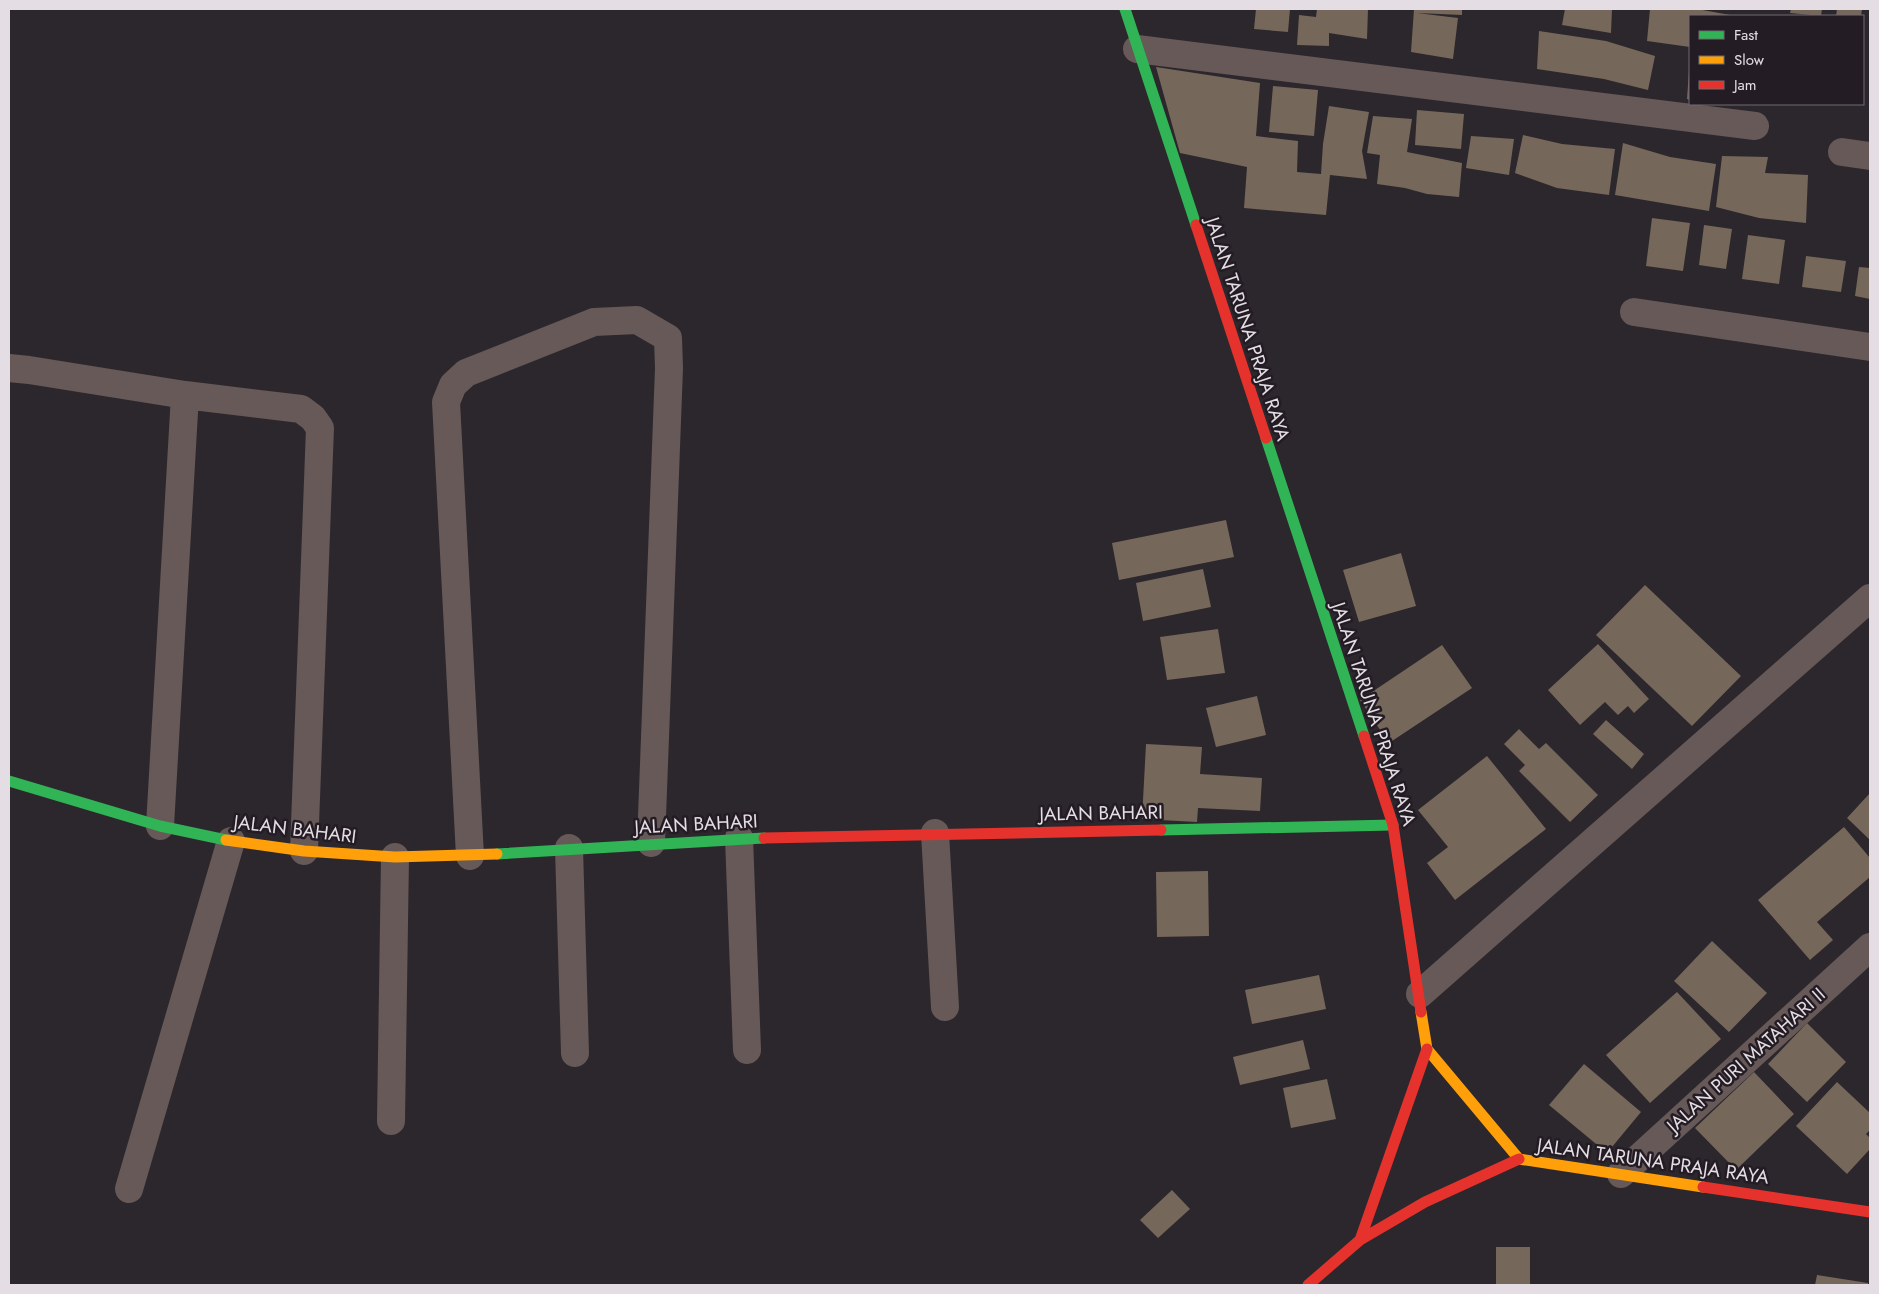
<svg xmlns="http://www.w3.org/2000/svg" width="1879" height="1294" font-family="Jost,sans-serif">
<style>
.building{fill:#76675b}
.lines{fill:none;stroke-linecap:round;stroke-linejoin:round}
.street{stroke:#665958;stroke-width:28}
.fast{stroke:#30b455;stroke-width:11}
.slow{stroke:#ff9f0a;stroke-width:11}
.jam{stroke:#e5322d;stroke-width:11}
.labels{text-anchor:middle;dominant-baseline:central;stroke-width:5;stroke-linejoin:round;paint-order:stroke}
.street-label{font-size:19px;fill:#e4dee4;stroke:#241c24}
</style>
<rect width="100%" height="100%" fill="#2c272c"/>
<path class="building" d="M 1256,9 L 1290,9 L 1288,32 L 1254,29 Z
M 1317,9 L 1368,9 L 1367,39 L 1329,33 L 1329,46 L 1297,45 L 1299,15 L 1316,17 Z
M 1414,9 L 1462,9 L 1462,15 L 1417,13 L 1458,18 L 1453,59 L 1411,52 Z
M 1565,9 L 1612,9 L 1611,33 L 1562,25 Z
M 1650,9 L 1697,9 L 1730,15 L 1690,16 L 1690,47 L 1647,41 Z
M 1791,9 L 1822,9 L 1821,16 L 1790,13 Z
M 1837,9 L 1862,9 L 1861,16 L 1836,16 Z
M 1539,31 L 1606,41 L 1655,56 L 1648,90 L 1604,79 L 1537,69 Z
M 1156,67 L 1260,83 L 1256,136 L 1298,141 L 1297,172 L 1321,174 L 1323,144 L 1329,106 L 1369,112 L 1362,151 L 1367,179 L 1330,175 L 1326,215 L 1244,208 L 1247,167 L 1180,153 Z
M 1689,71 L 1690,71 L 1690,100 L 1687,99 Z
M 1273,86 L 1318,90 L 1314,136 L 1269,132 Z
M 1417,110 L 1464,114 L 1461,149 L 1415,145 Z
M 1373,116 L 1412,119 L 1407,152 L 1462,163 L 1459,197 L 1427,194 L 1405,188 L 1377,184 L 1380,155 L 1367,153 Z
M 1523,135 L 1562,144 L 1615,149 L 1609,195 L 1557,188 L 1515,173 Z
M 1471,136 L 1514,139 L 1509,175 L 1466,168 Z
M 1623,143 L 1670,157 L 1716,164 L 1709,211 L 1615,195 Z
M 1722,156 L 1768,157 L 1765,173 L 1808,175 L 1806,223 L 1759,218 L 1716,207 Z
M 1652,218 L 1690,223 L 1683,271 L 1646,266 Z
M 1704,225 L 1732,229 L 1726,269 L 1699,265 Z
M 1748,235 L 1785,240 L 1779,284 L 1742,279 Z
M 1806,256 L 1846,261 L 1841,292 L 1802,287 Z
M 1859,267 L 1870,268 L 1870,299 L 1855,296 Z
M 1226,520 L 1234,557 L 1119,580 L 1112,543 Z
M 1401,553 L 1416,606 L 1359,622 L 1343,570 Z
M 1203,569 L 1211,607 L 1143,621 L 1136,583 Z
M 1645,585 L 1741,676 L 1692,726 L 1596,635 Z
M 1218,629 L 1225,673 L 1167,680 L 1160,637 Z
M 1598,644 L 1649,699 L 1634,713 L 1628,706 L 1618,715 L 1605,702 L 1580,725 L 1548,690 Z
M 1442,645 L 1472,688 L 1389,743 L 1360,700 Z
M 1257,696 L 1266,735 L 1216,747 L 1206,708 Z
M 1606,720 L 1644,754 L 1632,769 L 1593,734 Z
M 1519,729 L 1539,749 L 1546,743 L 1598,795 L 1570,822 L 1519,771 L 1525,765 L 1504,744 Z
M 1146,744 L 1202,747 L 1200,774 L 1262,778 L 1260,811 L 1198,808 L 1197,822 L 1142,819 Z
M 1487,756 L 1546,829 L 1455,900 L 1427,863 L 1448,847 L 1418,810 Z
M 1870,793 L 1870,840 L 1847,818 Z
M 1844,827 L 1870,858 L 1870,877 L 1817,922 L 1833,940 L 1810,960 L 1758,900 Z
M 1208,871 L 1209,936 L 1157,937 L 1156,872 Z
M 1712,941 L 1767,993 L 1729,1032 L 1674,981 Z
M 1319,975 L 1326,1009 L 1252,1024 L 1245,990 Z
M 1677,992 L 1721,1039 L 1650,1103 L 1606,1055 Z
M 1807,1023 L 1846,1062 L 1807,1102 L 1768,1064 Z
M 1303,1040 L 1310,1069 L 1240,1085 L 1233,1057 Z
M 1584,1064 L 1641,1112 L 1607,1153 L 1549,1105 Z
M 1754,1072 L 1794,1114 L 1736,1170 L 1695,1128 Z
M 1327,1079 L 1336,1119 L 1291,1128 L 1283,1088 Z
M 1837,1082 L 1870,1113 L 1870,1130 L 1866,1134 L 1870,1138 L 1870,1149 L 1847,1174 L 1796,1126 Z
M 1172,1190 L 1190,1209 L 1158,1238 L 1140,1220 Z
M 1496,1247 L 1530,1247 L 1530,1285 L 1496,1285 Z
M 1817,1275 L 1868,1283 L 1868,1285 L 1815,1285 Z"/>
<g class="lines">
<path class="street" d="M 1137,49 L 1755,126
M 1842,152 L 1870,156
M 1634,312 L 1870,347
M 9,368 L 29,370 L 185,395 L 301,409 L 313,418 L 320,428 L 304,851
M 160,826 L 185,395
M 935,833 L 945,1007
M 739,838 L 747,1050
M 569,848 L 575,1053
M 470,856 L 446,402 L 453,385 L 466,373 L 594,322 L 637,320 L 668,338 L 669,368 L 651,843
M 1420,994 L 1870,598
M 391,1121 L 395,857
M 1621,1174 L 1870,947
M 129,1189 L 231,841"/>
<path class="fast" d="M 1125,9 L 1196,225
M 1266,438 L 1364,736
M 9,781 L 160,826 L 226,840
M 1161,830 L 1393,825
M 497,854 L 764,838"/>
<path class="slow" d="M 226,840 L 304,851 L 395,857 L 497,854
M 1421,1012 L 1427,1049 L 1519,1159 L 1703,1187"/>
<path class="jam" d="M 1196,225 L 1266,438
M 1364,736 L 1393,825 L 1421,1012
M 764,838 L 1161,830
M 1703,1187 L 1870,1212
M 1360,1240 L 1427,1049
M 1308,1285 L 1360,1240 L 1425,1202 L 1519,1159"/>
</g>
<g class="labels">
<g class="street-label">
<text transform="translate(1248 329) rotate(72)">JALAN TARUNA PRAJA RAYA</text>
<text transform="translate(1374 714) rotate(72)">JALAN TARUNA PRAJA RAYA</text>
<text transform="translate(1101 813) rotate(-1)">JALAN BAHARI</text>
<text transform="translate(696 824) rotate(-3)">JALAN BAHARI</text>
<text transform="translate(295 829) rotate(7)">JALAN BAHARI</text>
<text transform="translate(1746 1060) rotate(-42)">JALAN PURI MATAHARI II</text>
<text transform="translate(1653 1161) rotate(8)">JALAN TARUNA PRAJA RAYA</text>
</g>
</g>
<rect width="1879" height="1294" fill="none" stroke="#e4dee4" stroke-width="20"/>
<rect x="1689" y="15" width="175" height="90" fill="#241c24" stroke="#716a71"/>
<rect x="1699" y="31" width="25" height="8" fill="#30b455" stroke="#716a71"/>
<text x="1734" y="40" font-size="15" fill="#e4dee4">Fast</text>
<rect x="1699" y="56" width="25" height="8" fill="#ff9f0a" stroke="#716a71"/>
<text x="1734" y="65" font-size="15" fill="#e4dee4">Slow</text>
<rect x="1699" y="81" width="25" height="8" fill="#e5322d" stroke="#716a71"/>
<text x="1734" y="90" font-size="15" fill="#e4dee4">Jam</text>
</svg>
